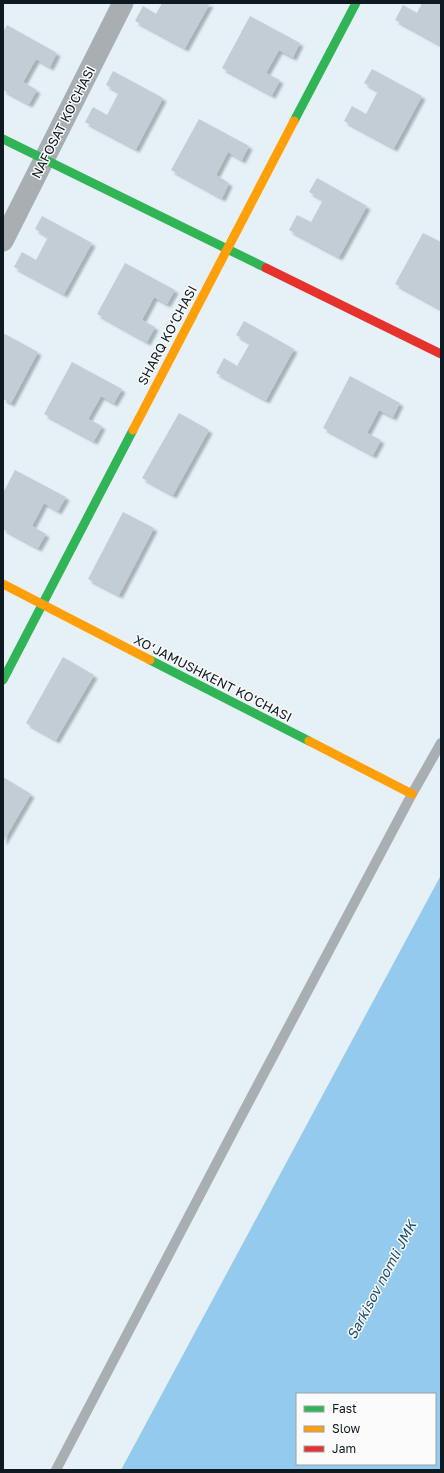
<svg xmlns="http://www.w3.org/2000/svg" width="444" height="1473" font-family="'Golos Text',sans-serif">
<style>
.water{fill:#94caed;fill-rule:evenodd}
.building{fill:#c3cdd5;filter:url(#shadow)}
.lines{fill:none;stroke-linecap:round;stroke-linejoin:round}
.lane{stroke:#a8aeb1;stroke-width:10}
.street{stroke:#a8aeb1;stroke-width:21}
.fast{stroke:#30b455;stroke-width:9}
.slow{stroke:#ff9f0a;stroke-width:9}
.jam{stroke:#e5322d;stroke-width:9}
.labels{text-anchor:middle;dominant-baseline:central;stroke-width:3;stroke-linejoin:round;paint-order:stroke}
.street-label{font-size:13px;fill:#0e1921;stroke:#fbfbfb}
.water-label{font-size:14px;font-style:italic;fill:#194f70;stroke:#fbfbfb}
</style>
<defs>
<filter id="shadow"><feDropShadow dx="3.5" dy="3.5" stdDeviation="1" flood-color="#0004"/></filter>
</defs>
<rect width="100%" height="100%" fill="#e5f0f7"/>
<path class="water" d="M 441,875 L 441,1470 L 121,1470 ZM 297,1394 L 435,1394 L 435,1464 L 297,1464 Z"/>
<path class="building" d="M 162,3 L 210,3 L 185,48 L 135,21 L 143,6 L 156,14 Z
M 422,3 L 441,3 L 441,45 L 395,20 L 403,5 L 417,13 Z
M 250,16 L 300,43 L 293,57 L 279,50 L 266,73 L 280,80 L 272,95 L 222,68 Z
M 7,25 L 57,53 L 50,67 L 36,59 L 23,82 L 37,90 L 29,104 L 3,90 L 3,32 Z
M 372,69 L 422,96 L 394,148 L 344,121 L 352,106 L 366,114 L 378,91 L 364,83 Z
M 113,71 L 163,98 L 136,149 L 85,122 L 93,107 L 107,115 L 119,92 L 106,85 Z
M 199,119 L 249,146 L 242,160 L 228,152 L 216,175 L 229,183 L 222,198 L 171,170 Z
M 317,178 L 367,206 L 339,257 L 289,230 L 297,215 L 311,222 L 323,200 L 309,192 Z
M 42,216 L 92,243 L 64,294 L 14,267 L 22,252 L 36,260 L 48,237 L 35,229 Z
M 423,233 L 441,242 L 441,287 L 440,289 L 441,290 L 441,309 L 395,284 Z
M 125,263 L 175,290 L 167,304 L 154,297 L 142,320 L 155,327 L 147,342 L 97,314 Z
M 244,321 L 294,349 L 266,400 L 216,373 L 224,358 L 237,366 L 250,343 L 236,335 Z
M 3,333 L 38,352 L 11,403 L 3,399 Z
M 72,362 L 122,389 L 114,403 L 101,396 L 88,419 L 102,426 L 94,441 L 44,414 Z
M 350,376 L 400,403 L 393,417 L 379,410 L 367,433 L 381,440 L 373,455 L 323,428 Z
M 179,413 L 209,430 L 173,495 L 142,478 Z
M 15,470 L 66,497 L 58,511 L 44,503 L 32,526 L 46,534 L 38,548 L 3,529 L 3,493 Z
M 123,512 L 154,528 L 119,595 L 88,579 Z
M 63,657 L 94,675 L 56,740 L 26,723 Z
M 3,777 L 31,794 L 3,842 Z"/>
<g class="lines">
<path class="lane" d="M 56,1470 L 236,1126 L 412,794 L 441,743"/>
<path class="street" d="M 3,241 L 123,3"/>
<path class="fast" d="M 294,121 L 356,3
M 3,139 L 266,268
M 150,660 L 309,741
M 3,680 L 133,430"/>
<path class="slow" d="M 133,430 L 294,121
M 3,584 L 150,660
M 309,741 L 412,794"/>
<path class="jam" d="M 266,268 L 441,354"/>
</g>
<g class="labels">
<g class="street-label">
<text transform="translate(63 122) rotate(-63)">NAFOSAT KO'CHASI</text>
<text transform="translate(167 335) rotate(-62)">SHARQ KO‘CHASI</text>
<text transform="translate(213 678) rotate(27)">XO‘JAMUSHKENT KO'CHASI</text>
</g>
<g class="water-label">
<text transform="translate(381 1280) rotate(-62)">Sarkisov nomli JMK</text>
</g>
</g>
<rect width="444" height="1473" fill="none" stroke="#0e1921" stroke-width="8"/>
<rect x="296" y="1393" width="140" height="72" fill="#fbfbfb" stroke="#9ca1a4"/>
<rect x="304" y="1406" width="20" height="6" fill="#30b455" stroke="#9ca1a4"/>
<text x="332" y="1413" font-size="12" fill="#0e1921">Fast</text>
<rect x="304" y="1426" width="20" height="6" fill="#ff9f0a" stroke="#9ca1a4"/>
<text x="332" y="1433" font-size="12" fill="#0e1921">Slow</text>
<rect x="304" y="1446" width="20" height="6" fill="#e5322d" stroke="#9ca1a4"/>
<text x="332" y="1453" font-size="12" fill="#0e1921">Jam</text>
</svg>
